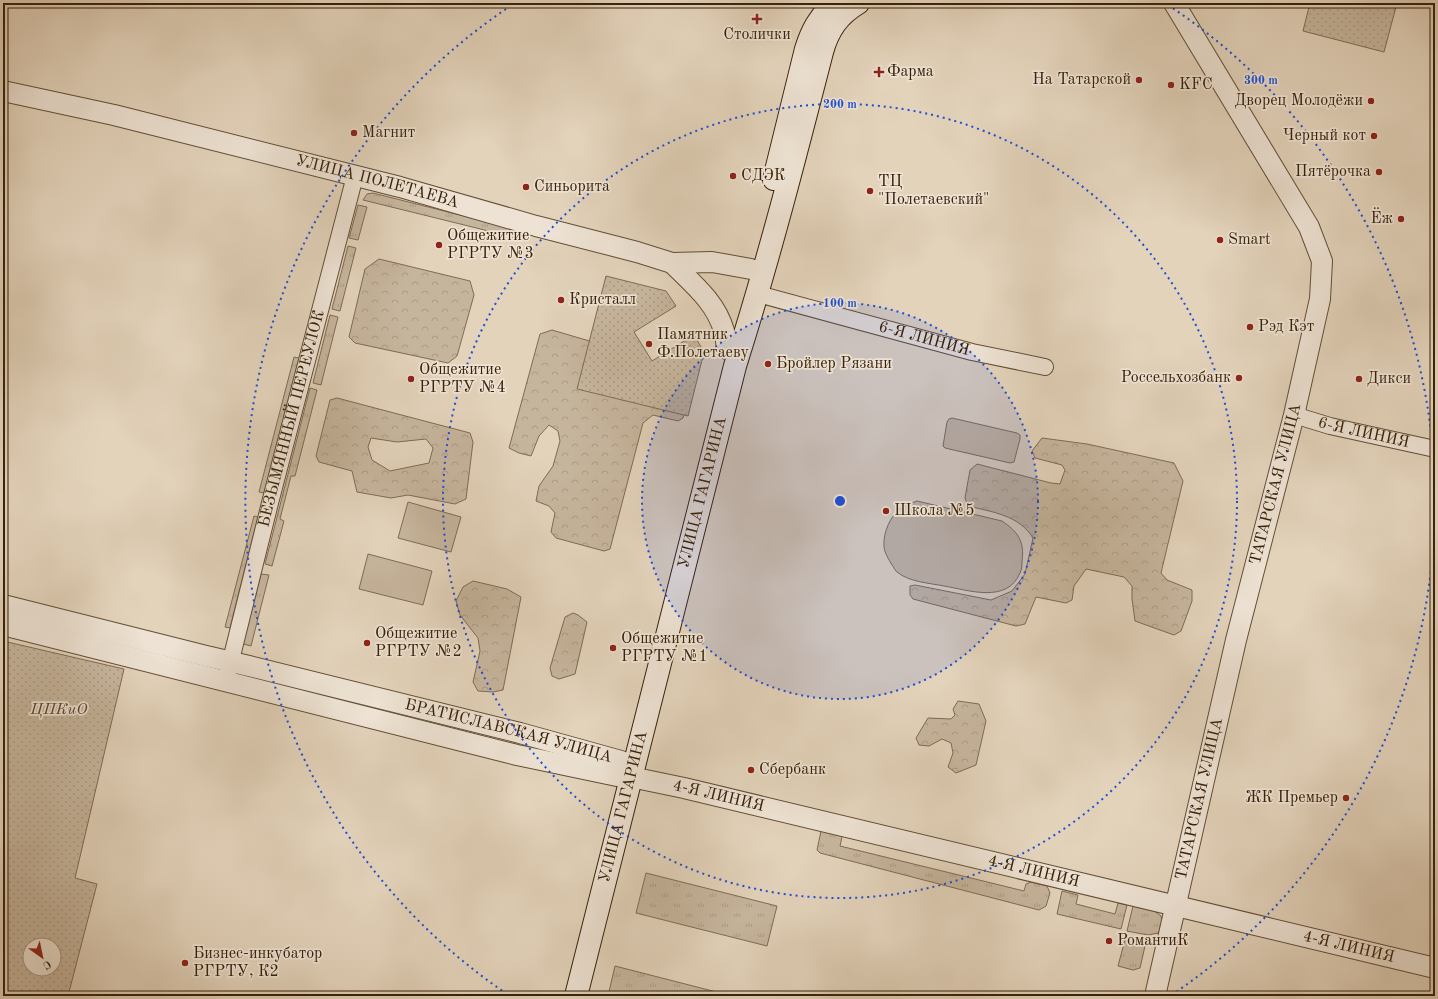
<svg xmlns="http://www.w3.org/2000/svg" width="1438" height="999" font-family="'Old Standard TT',serif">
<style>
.grass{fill:url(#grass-tufts);stroke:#7f6b54}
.forest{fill:url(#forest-crowns);stroke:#7f6b54;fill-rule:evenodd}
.park{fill:url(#park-dots);stroke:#7f6b54;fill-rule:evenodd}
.pitch{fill:#c6b59d;stroke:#7f6b54}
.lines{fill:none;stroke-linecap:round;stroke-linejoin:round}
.minor-casing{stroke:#634e36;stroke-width:18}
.tertiary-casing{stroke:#634e36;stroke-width:22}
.secondary-casing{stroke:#38210a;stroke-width:24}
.minor{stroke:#ede2d3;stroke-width:16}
.tertiary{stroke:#ede2d3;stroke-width:20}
.secondary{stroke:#ede2d3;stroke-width:22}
.ring{fill:none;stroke:#1d4ed8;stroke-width:2;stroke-dasharray:2 4}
.poi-dot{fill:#8f2418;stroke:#ede2d3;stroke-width:1.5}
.labels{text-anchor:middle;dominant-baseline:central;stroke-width:3.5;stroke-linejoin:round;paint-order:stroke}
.poi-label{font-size:16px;fill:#38210a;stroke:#ede2d3;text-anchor:start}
.street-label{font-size:16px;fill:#38210a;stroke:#ede2d3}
.park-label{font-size:16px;font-style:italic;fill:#5c462f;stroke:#ede2d3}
.centre{fill:#1d4ed8;stroke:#ede2d3;stroke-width:2}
.ring-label{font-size:12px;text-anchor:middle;font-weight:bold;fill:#1d4ed8;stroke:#ede2d3;stroke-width:3.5;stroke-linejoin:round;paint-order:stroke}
</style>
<defs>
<pattern id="grass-tufts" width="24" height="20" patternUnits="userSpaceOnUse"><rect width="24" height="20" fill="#c6b59d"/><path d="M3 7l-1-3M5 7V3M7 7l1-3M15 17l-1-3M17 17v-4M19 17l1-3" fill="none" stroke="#ab9b86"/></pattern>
<pattern id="forest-crowns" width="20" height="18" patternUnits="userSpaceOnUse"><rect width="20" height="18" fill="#c6b59d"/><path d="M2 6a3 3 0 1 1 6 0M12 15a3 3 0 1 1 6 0" fill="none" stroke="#ab9b86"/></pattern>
<pattern id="park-dots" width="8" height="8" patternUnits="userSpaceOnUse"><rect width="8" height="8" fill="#c6b59d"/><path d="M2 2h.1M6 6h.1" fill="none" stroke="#ab9b86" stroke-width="1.8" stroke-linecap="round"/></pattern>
</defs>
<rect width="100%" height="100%" fill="#e3d3bb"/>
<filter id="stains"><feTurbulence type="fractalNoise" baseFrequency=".005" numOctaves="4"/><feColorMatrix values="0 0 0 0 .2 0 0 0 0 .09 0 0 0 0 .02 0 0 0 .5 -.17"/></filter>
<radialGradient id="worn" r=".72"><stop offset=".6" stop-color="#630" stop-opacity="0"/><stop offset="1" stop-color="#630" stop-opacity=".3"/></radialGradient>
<path class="grass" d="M 373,193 L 527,232 L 525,240 L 363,200 L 367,194 Z
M 358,205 L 367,207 L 358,240 L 349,238 Z
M 348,246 L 356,248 L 340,311 L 332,309 Z
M 330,315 L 338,317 L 321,385 L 313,383 Z
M 294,357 L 299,358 L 264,493 L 259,492 Z
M 310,388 L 317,390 L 295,476 L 291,476 L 280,519 L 284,521 L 272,566 L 265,564 Z
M 254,516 L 258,517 L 230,628 L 225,627 Z
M 261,574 L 269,575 L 251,646 L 243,644 Z
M 827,828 L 839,832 L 842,837 L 840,846 L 1024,891 L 1026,884 L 1031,882 L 1047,886 L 1050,893 L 1046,906 L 1039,910 L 820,853 L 817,850 L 821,831 Z
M 646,873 L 777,906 L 767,946 L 636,913 Z
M 1062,891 L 1078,895 L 1076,904 L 1115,914 L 1118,903 L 1127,905 L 1121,929 L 1057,914 Z
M 1133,906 L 1153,910 L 1161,916 L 1163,925 L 1158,933 L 1148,935 L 1127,931 Z
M 1126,936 L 1143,940 L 1145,946 L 1140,968 L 1133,970 L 1118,966 Z
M 615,966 L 732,996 L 608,996 Z"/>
<path class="forest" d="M 379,259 L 470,281 L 474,295 L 457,356 L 448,363 L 355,343 L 349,337 L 365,269 Z
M 552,330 L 593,342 L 630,330 L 649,365 L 697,366 L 683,418 L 678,421 L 653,415 L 643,423 L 610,549 L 604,551 L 556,538 L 551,532 L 555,513 L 549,506 L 536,501 L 539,486 L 553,466 L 560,441 L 558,431 L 549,425 L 539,436 L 531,456 L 519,453 L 509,448 L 540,334 Z
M 337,398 L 470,433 L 473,442 L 466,499 L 455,504 L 408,495 L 391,498 L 357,492 L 352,471 L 319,462 L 316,456 L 330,400 ZM 371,438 L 397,442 L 426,439 L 433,448 L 429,463 L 390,471 L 372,460 L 368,447 Z
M 1042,438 L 1087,444 L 1174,463 L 1183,481 L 1161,573 L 1167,580 L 1192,590 L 1192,601 L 1181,631 L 1174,635 L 1135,621 L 1132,599 L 1132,586 L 1124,577 L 1086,569 L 1074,586 L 1072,600 L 1066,603 L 1036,597 L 1025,624 L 1016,626 L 913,599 L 910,595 L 910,586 L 915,585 L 991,600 L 1012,591 L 1025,574 L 1033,538 C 1019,515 992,512 968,506 L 965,498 L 970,470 L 977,464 L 1051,483 L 1060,484 L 1065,470 L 1062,465 L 1035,458 L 1032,451 Z
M 473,581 L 507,589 L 521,597 L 503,690 L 493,692 L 478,691 L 473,682 L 480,651 L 478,638 L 460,615 L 456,601 L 463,587 Z
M 573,613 L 578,615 L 587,622 L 575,674 L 559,679 L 552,676 L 550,668 L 565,617 Z
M 958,701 L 979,704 L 986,721 L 976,765 L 956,773 L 948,767 L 953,753 L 951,743 L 942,739 L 929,746 L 919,745 L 916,738 L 928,718 L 951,719 L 955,715 L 953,709 Z"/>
<path class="park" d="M 1310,3 L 1397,3 L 1384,52 L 1303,31 Z
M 606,276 L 666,291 L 676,306 L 634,332 L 652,361 L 694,335 L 704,352 L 688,416 L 577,389 Z
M 3,641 L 124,669 L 75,878 L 97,884 L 68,996 L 3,996 ZM 30,945 L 54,945 L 54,969 L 30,969 Z"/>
<path class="pitch" d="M 952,418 L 1017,433 L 1020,435 L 1020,439 L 1014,462 L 1010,463 L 945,448 L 943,446 L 947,422 L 949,419 Z
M 917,501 L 1002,521 C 1017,531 1025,541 1022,561 C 1022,565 1022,569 1020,573 C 1007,604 968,590 944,586 C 929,583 909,582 897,572 C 895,571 894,567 892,565 C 889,560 884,552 884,546 C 883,533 890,516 901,508 C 905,505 912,503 917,501 Z
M 408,502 L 461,517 L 451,552 L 398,538 Z
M 368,554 L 432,571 L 423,605 L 359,589 Z"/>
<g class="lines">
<g class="minor-casing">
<g id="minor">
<path id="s1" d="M 758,294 L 972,352 L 1045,367"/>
<path id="s2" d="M 1294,415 L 1330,426 L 1435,449"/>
<path id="s3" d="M 228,672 L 270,503 L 355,176"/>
</g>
</g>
<g class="tertiary-casing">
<g id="tertiary">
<path id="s4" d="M 3,91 L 114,115 L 400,187 L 536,226 L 637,252 L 672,263 L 712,262 L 751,269"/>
<path d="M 672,263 C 692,283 716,302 724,331 C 726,337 726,343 727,349"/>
<path id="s5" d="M 3,605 L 206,656 L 249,666 L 520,733 L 621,761 L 631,777"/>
<path id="s6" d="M 3,625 L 517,755 L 617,776 L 631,777 L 684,788 L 1435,968"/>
<path id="s7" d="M 1155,996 L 1236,640 L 1294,415 L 1320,299 L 1322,261 L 1309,227 L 1174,3"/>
</g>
</g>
<g class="secondary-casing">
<g id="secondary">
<path d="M 774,179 L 806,49 C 812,30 819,18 833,4"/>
<path id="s8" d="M 576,996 L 735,366 C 768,262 795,157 822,52 C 828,30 838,15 858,3"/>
</g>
</g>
<use href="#minor" class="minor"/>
<use href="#tertiary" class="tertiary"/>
<use href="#secondary" class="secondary"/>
</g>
<circle cx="840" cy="501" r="198" fill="#1d4ed8" fill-opacity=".12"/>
<g class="ring">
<circle cx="840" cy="501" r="198"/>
<circle cx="840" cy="501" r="397"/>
<path d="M1435 506A595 595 0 0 1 1173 994M507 994A595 595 0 0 1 512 5M1168 5A595 595 0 0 1 1435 496"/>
</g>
<g class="poi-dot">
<path d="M755 13h4v4h4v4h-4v4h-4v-4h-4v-4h4z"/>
<path d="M877 66h4v4h4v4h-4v4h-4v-4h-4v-4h4z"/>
<circle cx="1139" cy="80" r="4"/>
<circle cx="1171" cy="85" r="4"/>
<circle cx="1371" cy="101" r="4"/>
<circle cx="354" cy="133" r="4"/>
<circle cx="1374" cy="136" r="4"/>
<circle cx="1379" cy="172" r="4"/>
<circle cx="733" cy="176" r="4"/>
<circle cx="526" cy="187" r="4"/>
<circle cx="870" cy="191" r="4"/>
<circle cx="1401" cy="219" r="4"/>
<circle cx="1220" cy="240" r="4"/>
<circle cx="439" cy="245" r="4"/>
<circle cx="561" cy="300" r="4"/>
<circle cx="1250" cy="327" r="4"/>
<circle cx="649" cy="344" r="4"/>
<circle cx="768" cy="364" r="4"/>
<circle cx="1239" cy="378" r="4"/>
<circle cx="411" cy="379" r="4"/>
<circle cx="1359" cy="379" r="4"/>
<circle cx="886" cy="511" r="4"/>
<circle cx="367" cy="643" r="4"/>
<circle cx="613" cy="648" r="4"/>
<circle cx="751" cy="770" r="4"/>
<circle cx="1346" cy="798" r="4"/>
<circle cx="1109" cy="941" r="4"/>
<circle cx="185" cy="963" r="4"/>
</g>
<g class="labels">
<g class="poi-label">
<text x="757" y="35" text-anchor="middle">Столички</text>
<text x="887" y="72">Фарма</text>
<text x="1131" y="80" text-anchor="end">На Татарской</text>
<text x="1179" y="85">KFC</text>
<text x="1363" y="101" text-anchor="end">Дворец Молодёжи</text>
<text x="362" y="133">Магнит</text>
<text x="1366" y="136" text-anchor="end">Черный кот</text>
<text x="1371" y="172" text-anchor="end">Пятёрочка</text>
<text x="741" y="176">СДЭК</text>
<text x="878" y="182">ТЦ<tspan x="878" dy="18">"Полетаевский"</tspan></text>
<text x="534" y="187">Синьорита</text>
<text x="1393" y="219" text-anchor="end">Ёж</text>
<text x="447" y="236">Общежитие<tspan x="447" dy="18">РГРТУ №3</tspan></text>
<text x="1228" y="240">Smart</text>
<text x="569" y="300">Кристалл</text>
<text x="1258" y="327">Рэд Кэт</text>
<text x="657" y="335">Памятник<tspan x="657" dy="18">Ф.Полетаеву</tspan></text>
<text x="776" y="364">Бройлер Рязани</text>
<text x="419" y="370">Общежитие<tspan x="419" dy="18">РГРТУ №4</tspan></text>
<text x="1231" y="378" text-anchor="end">Россельхозбанк</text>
<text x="1367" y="379">Дикси</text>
<text x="894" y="511">Школа №5</text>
<text x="375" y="634">Общежитие<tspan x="375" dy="18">РГРТУ №2</tspan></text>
<text x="621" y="639">Общежитие<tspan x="621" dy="18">РГРТУ №1</tspan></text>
<text x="759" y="770">Сбербанк</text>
<text x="1338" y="798" text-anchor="end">ЖК Премьер</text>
<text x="1117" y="941">РомантиК</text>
<text x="193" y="954">Бизнес-инкубатор<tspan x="193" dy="18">РГРТУ, К2</tspan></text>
</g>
<g class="street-label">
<text stroke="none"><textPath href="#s4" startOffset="385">УЛИЦА ПОЛЕТАЕВА</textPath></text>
<text stroke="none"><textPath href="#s1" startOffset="172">6-Я ЛИНИЯ</textPath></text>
<text stroke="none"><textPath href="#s3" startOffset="261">БЕЗЫМЯННЫЙ ПЕРЕУЛОК</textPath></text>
<text stroke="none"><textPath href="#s2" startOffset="72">6-Я ЛИНИЯ</textPath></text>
<text stroke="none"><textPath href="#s7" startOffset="526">ТАТАРСКАЯ УЛИЦА</textPath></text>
<text stroke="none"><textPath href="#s8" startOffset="519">УЛИЦА ГАГАРИНА</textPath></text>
<text stroke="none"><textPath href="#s5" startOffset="521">БРАТИСЛАВСКАЯ УЛИЦА</textPath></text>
<text stroke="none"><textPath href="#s6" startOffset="736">4-Я ЛИНИЯ</textPath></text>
<text stroke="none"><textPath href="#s7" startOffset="202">ТАТАРСКАЯ УЛИЦА</textPath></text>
<text stroke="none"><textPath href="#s8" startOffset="195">УЛИЦА ГАГАРИНА</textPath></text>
<text stroke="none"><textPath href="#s6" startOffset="1060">4-Я ЛИНИЯ</textPath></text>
<text stroke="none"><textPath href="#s6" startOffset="1384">4-Я ЛИНИЯ</textPath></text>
</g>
<g class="park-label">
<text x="59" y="710">ЦПКиО</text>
</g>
</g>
<circle cx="840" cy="501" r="6" class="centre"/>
<g class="ring-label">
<text x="1261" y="84">300 m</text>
<text x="840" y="108">200 m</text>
<text x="840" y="307">100 m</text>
</g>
<rect width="1438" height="999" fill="none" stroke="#e3d3bb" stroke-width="16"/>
<rect x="4" y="4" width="1430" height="991" fill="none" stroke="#38210a" stroke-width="2"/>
<rect x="8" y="8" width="1422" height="983" fill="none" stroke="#38210a"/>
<g transform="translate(42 957) rotate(147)"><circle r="19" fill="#ede2d3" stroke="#a59583"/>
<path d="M0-3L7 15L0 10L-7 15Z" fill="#8f2418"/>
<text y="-6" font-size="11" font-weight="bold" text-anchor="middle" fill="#38210a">С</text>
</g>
<rect width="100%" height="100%" filter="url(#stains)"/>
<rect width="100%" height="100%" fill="url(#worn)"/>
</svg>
